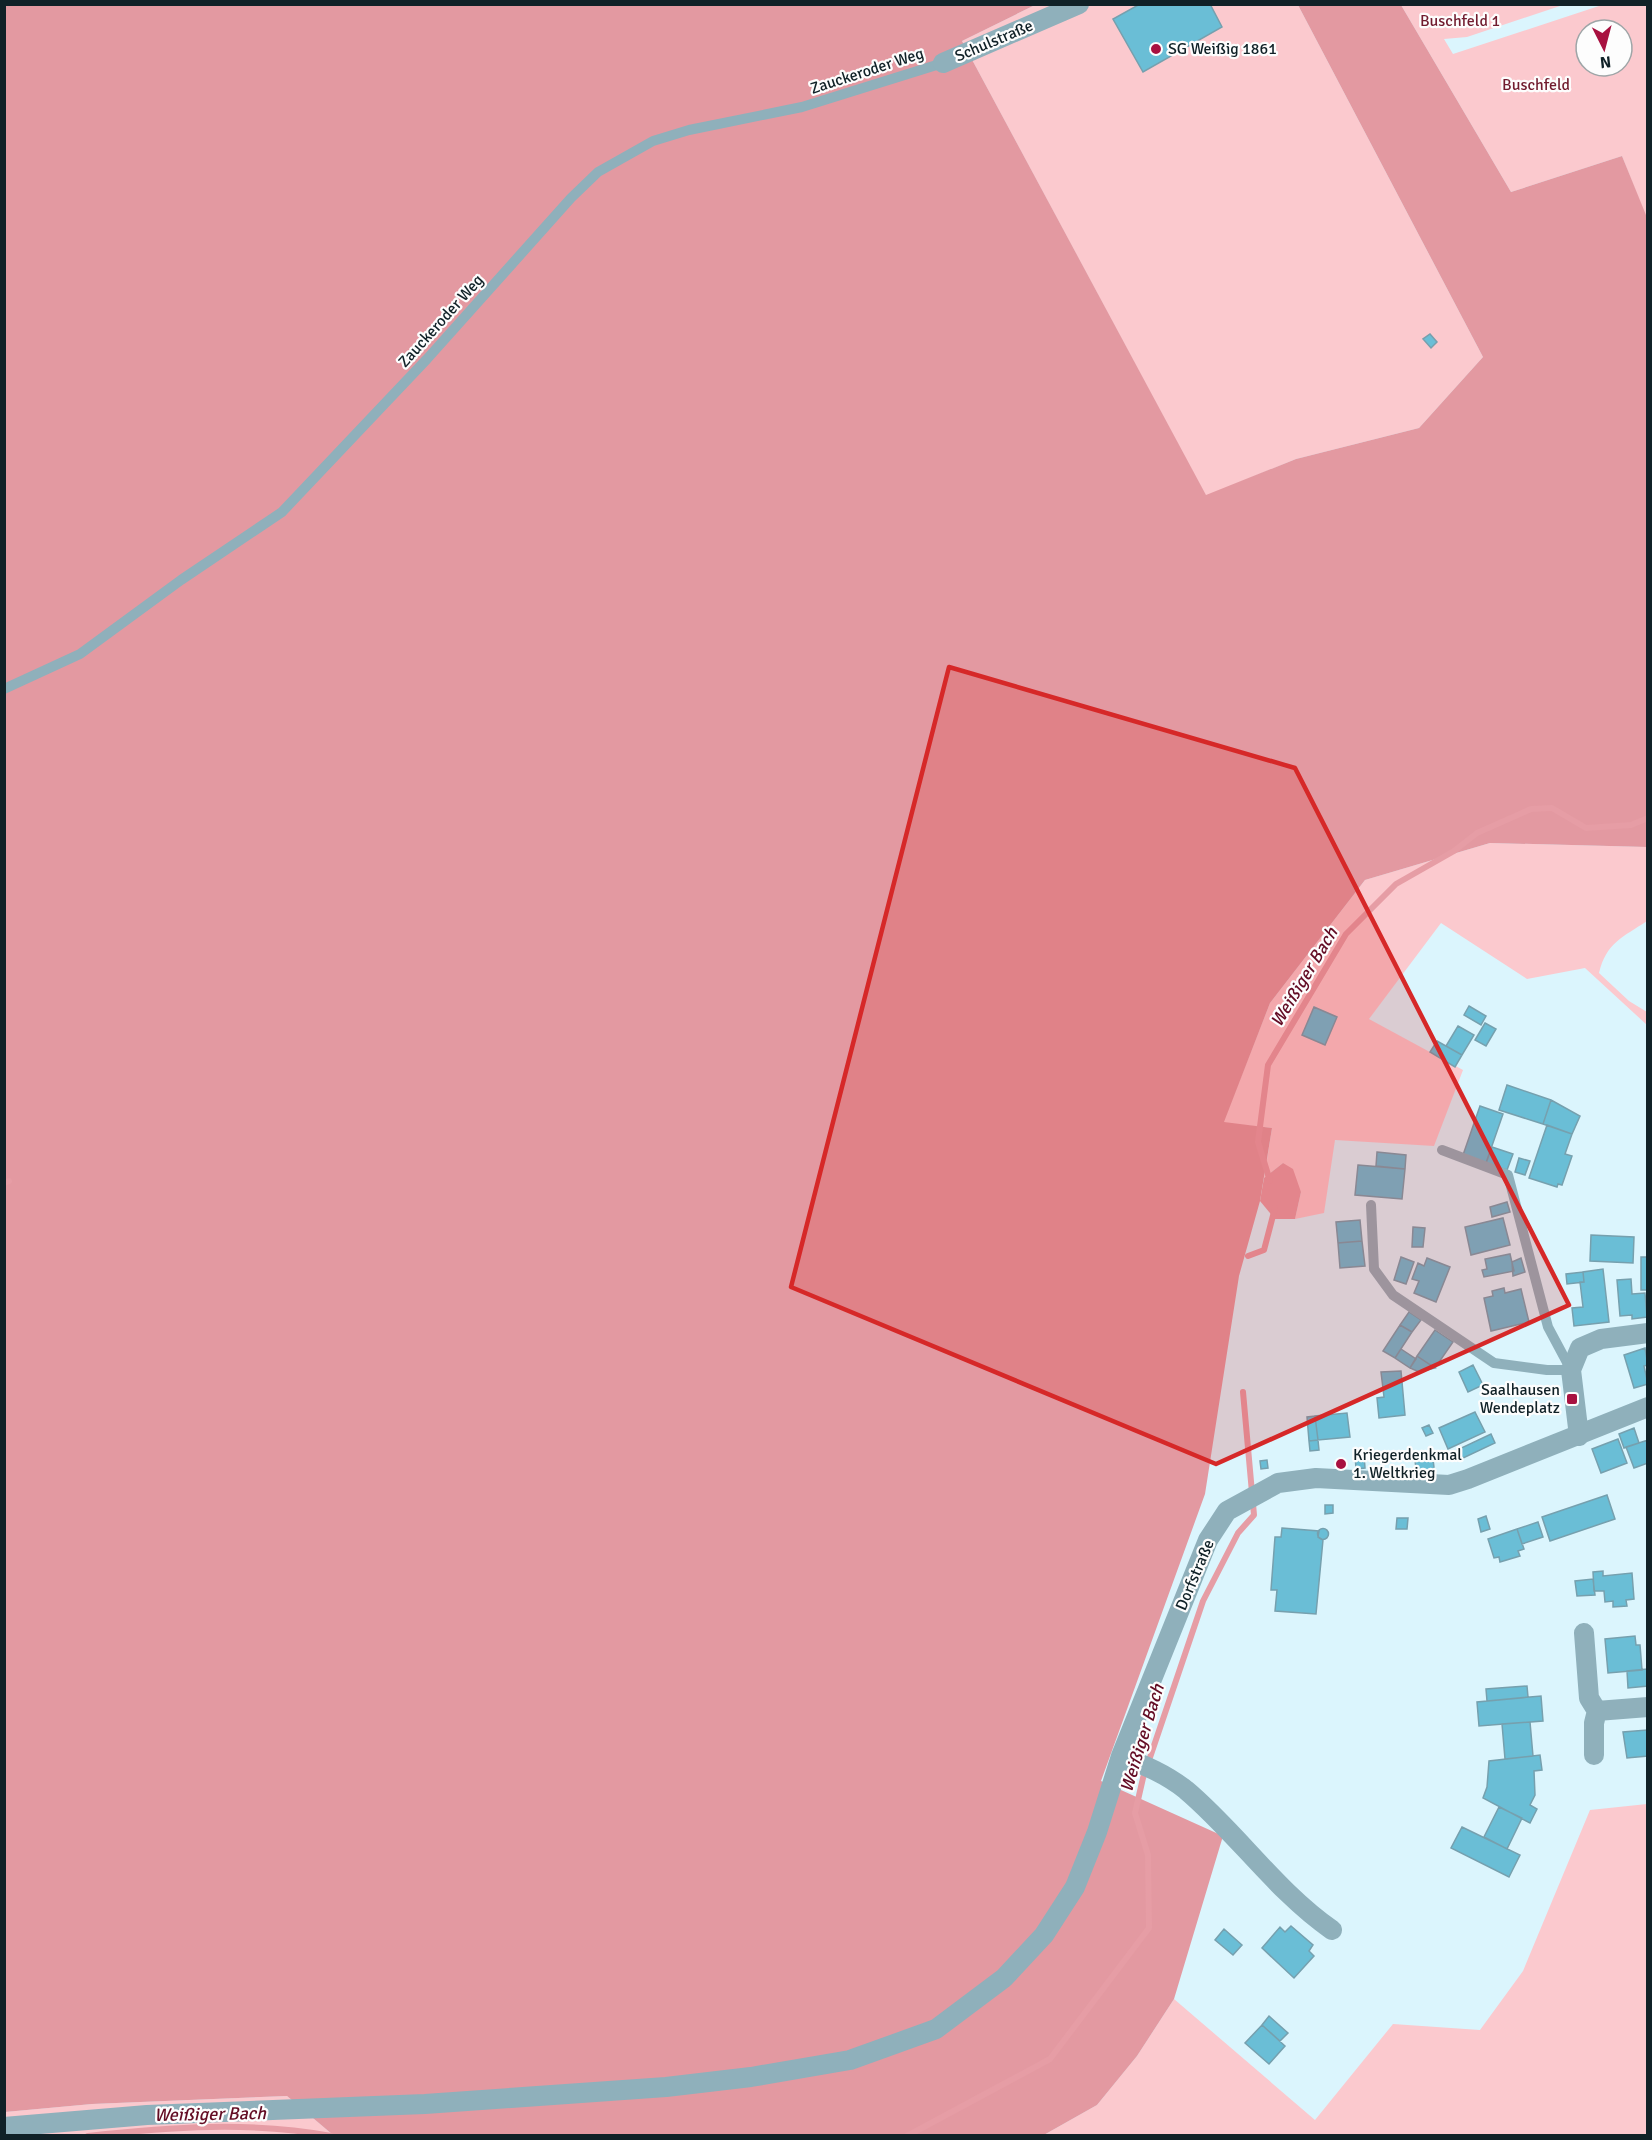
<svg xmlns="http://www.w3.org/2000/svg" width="1652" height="2140" font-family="Signika,sans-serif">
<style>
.green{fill:#fbc9ce;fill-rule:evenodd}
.forest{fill:#e399a1}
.water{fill:#e69da5}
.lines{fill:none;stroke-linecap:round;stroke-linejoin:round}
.stream{stroke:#e69da5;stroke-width:6}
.building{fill:#6abed6;stroke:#76a0ae;stroke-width:1.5}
.lane{stroke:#8fb0bb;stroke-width:10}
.street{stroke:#8fb0bb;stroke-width:20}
.marked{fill:#d62828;fill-opacity:0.2;stroke:#d62828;stroke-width:4.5;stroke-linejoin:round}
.poi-dot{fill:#a81140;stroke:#fdfdfd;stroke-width:2}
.labels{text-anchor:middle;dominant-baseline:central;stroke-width:4.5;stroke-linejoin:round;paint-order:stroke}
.park-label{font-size:16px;fill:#711c2f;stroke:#fdfdfd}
.street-label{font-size:16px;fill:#102127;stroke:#fdfdfd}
.poi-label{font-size:16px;fill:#102127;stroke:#fdfdfd;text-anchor:start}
.water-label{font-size:18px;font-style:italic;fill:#630c24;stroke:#fdfdfd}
</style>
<rect width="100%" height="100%" fill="#dbf5fd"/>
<path class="green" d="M 1035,5 L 1298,5 L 1483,357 L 1419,428 L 1296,459 L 1206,496 L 962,41 Z
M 1401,5 L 1563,5 L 1467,37 L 1444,39 L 1453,54 L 1602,5 L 1647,5 L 1647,220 L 1622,156 L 1511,192 ZM 1586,30 L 1622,30 L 1622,66 L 1586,66 Z
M 1490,843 L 1647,847 L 1647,921 C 1623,937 1606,943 1599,973 L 1629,1001 L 1647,1012 L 1647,1025 L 1585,968 L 1527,979 L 1441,923 L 1369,1019 L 1463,1070 L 1434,1146 L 1335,1140 L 1324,1213 L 1295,1219 L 1301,1192 L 1283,1163 L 1264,1178 L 1272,1128 L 1223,1123 L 1270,1003 L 1365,880 Z
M 1647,1804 L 1647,2135 L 1042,2136 L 1097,2105 L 1137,2056 L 1174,1999 L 1315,2120 L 1393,2024 L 1480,2030 L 1523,1971 L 1590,1810 Z
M 287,2096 L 333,2135 L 5,2136 L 5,2112 L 92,2104 Z"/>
<path class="forest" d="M 5,5 L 1035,5 L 962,41 L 1206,495 L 1296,459 L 1419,428 L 1483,357 L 1298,5 L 1401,5 L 1511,192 L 1622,156 L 1648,220 L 1647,847 L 1490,843 L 1365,880 L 1270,1003 L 1224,1122 L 1272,1128 L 1260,1201 L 1239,1276 L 1205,1494 L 1101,1781 L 1223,1836 L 1174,1999 L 1137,2056 L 1097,2105 L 1042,2136 L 333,2135 L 287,2096 L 92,2104 L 5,2112 Z"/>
<path class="water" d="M 1283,1163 L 1293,1169 L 1301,1192 L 1295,1219 L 1275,1219 L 1260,1201 L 1264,1178 Z"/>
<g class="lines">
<path class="stream" d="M 1270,1181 L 1258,1142 L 1268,1065 L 1346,934 L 1396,884 L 1454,851 L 1477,833 L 1531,809 L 1552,808 L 1586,828 L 1631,825 L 1648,818
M 4,1183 L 9,1181
M 1248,1256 L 1264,1250 L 1275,1208
M 88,2136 C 168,2127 252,2121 331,2136
M 907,2136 L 1050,2059 L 1149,1928 L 1148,1855 L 1135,1813 L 1143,1778 L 1203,1601 L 1238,1533 L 1254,1515 L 1243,1392"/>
</g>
<path class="building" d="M 1140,4 L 1210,4 L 1222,27 L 1143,72 L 1113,19 Z
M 1430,334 L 1437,342 L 1431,348 L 1423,339 Z
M 1469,1006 L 1486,1016 L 1481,1025 L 1464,1015 Z
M 1314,1007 L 1337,1017 L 1325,1045 L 1302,1035 Z
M 1485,1023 L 1496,1029 L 1486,1046 L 1475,1040 Z
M 1458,1026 L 1474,1035 L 1462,1055 L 1446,1046 Z
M 1437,1041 L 1462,1055 L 1455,1067 L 1430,1052 Z
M 1507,1085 L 1551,1100 L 1543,1124 L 1499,1110 Z
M 1551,1100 L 1580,1116 L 1572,1134 L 1543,1124 Z
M 1480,1106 L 1503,1114 L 1486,1163 L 1463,1155 Z
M 1547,1125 L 1572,1134 L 1565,1154 L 1572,1156 L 1562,1185 L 1558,1184 L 1557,1187 L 1529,1178 Z
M 1492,1147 L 1513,1154 L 1507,1170 L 1486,1163 Z
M 1377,1152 L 1406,1155 L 1405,1169 L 1376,1166 Z
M 1519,1158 L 1530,1161 L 1525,1175 L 1515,1172 Z
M 1358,1165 L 1405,1169 L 1402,1199 L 1355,1195 Z
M 1507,1202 L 1510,1212 L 1492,1217 L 1490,1207 Z
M 1503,1218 L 1510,1245 L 1471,1255 L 1465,1227 Z
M 1360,1220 L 1362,1241 L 1338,1243 L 1336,1222 Z
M 1413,1227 L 1425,1228 L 1423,1247 L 1412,1247 Z
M 1591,1235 L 1634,1237 L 1633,1263 L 1590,1261 Z
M 1362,1241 L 1365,1266 L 1340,1268 L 1338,1243 Z
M 1510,1254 L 1514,1271 L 1484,1277 L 1482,1270 L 1487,1269 L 1485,1259 Z
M 1401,1257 L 1414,1262 L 1406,1284 L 1394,1280 Z
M 1641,1257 L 1648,1257 L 1648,1290 L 1641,1290 Z
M 1427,1258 L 1450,1267 L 1436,1302 L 1414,1293 L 1419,1281 L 1412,1279 L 1418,1263 L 1424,1266 Z
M 1521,1258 L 1525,1272 L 1513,1276 L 1512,1262 Z
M 1603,1269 L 1609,1322 L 1574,1326 L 1572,1308 L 1583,1307 L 1580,1282 L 1584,1282 L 1583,1272 Z
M 1583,1272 L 1584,1282 L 1567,1284 L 1566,1274 Z
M 1631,1279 L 1632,1294 L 1645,1293 L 1647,1317 L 1632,1319 L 1632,1315 L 1620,1316 L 1617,1280 Z
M 1504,1288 L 1505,1293 L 1521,1289 L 1529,1322 L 1491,1331 L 1484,1298 L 1493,1296 L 1492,1291 Z
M 1409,1312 L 1421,1320 L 1412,1332 L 1400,1325 Z
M 1400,1325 L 1412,1332 L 1395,1358 L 1383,1351 Z
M 1435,1330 L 1453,1342 L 1435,1368 L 1417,1356 Z
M 1645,1348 L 1648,1365 L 1644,1366 L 1648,1384 L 1634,1388 L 1624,1355 Z
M 1401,1349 L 1416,1359 L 1410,1368 L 1395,1358 Z
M 1417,1356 L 1435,1368 L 1419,1372 L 1410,1368 Z
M 1473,1365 L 1483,1385 L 1468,1392 L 1459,1372 Z
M 1401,1371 L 1405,1415 L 1379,1418 L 1377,1398 L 1384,1397 L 1381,1372 Z
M 1475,1412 L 1485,1432 L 1448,1449 L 1439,1428 Z
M 1347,1413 L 1350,1437 L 1318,1440 L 1315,1416 Z
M 1315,1416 L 1318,1440 L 1309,1441 L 1307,1417 Z
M 1429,1425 L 1433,1433 L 1426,1436 L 1422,1428 Z
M 1634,1428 L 1639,1443 L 1624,1448 L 1619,1434 Z
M 1491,1434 L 1495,1443 L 1461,1459 L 1457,1450 Z
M 1618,1439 L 1627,1463 L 1601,1473 L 1592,1449 Z
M 1318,1440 L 1319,1450 L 1310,1451 L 1309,1441 Z
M 1648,1440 L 1648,1463 L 1634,1468 L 1626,1447 Z
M 1355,1454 L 1364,1454 L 1365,1468 L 1356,1469 Z
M 1433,1459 L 1435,1476 L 1417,1475 L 1415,1461 Z
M 1267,1460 L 1268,1468 L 1261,1469 L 1260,1461 Z
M 1607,1495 L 1615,1519 L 1550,1541 L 1542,1517 Z
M 1325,1505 L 1333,1505 L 1333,1513 L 1325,1514 Z
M 1486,1516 L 1490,1529 L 1481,1532 L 1478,1519 Z
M 1397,1518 L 1408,1518 L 1407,1529 L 1396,1529 Z
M 1538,1522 L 1543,1537 L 1522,1544 L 1517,1529 Z
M 1282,1528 L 1319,1531 L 1318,1537 L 1323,1540 L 1316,1614 L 1275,1611 L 1277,1590 L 1271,1590 L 1275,1537 L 1281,1537 Z
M1317.5 1534a5.5 5.5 0 1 1 11 0a5.5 5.5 0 1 1-11 0Z
M 1517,1529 L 1524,1549 L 1518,1551 L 1520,1556 L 1500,1562 L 1499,1557 L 1494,1558 L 1488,1539 Z
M 1603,1571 L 1603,1576 L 1632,1573 L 1634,1599 L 1626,1600 L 1627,1606 L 1613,1607 L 1613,1601 L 1605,1602 L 1604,1591 L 1594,1591 L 1593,1572 Z
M 1593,1579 L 1595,1595 L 1577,1596 L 1575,1581 Z
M 1635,1636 L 1636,1645 L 1640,1645 L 1642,1670 L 1608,1673 L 1605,1639 Z
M 1647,1669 L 1648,1686 L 1628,1688 L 1627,1671 Z
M 1527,1686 L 1528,1697 L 1487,1701 L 1486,1689 Z
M 1541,1696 L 1543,1721 L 1479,1726 L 1477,1702 Z
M 1530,1722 L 1533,1756 L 1505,1759 L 1502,1724 Z
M 1647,1730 L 1648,1756 L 1627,1758 L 1623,1732 Z
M 1540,1755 L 1542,1770 L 1534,1771 L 1535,1795 L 1530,1805 L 1537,1809 L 1530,1823 L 1483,1798 L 1487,1787 L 1489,1761 Z
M 1499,1807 L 1522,1818 L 1507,1849 L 1484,1837 Z
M 1462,1827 L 1520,1855 L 1509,1877 L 1451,1848 Z
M 1291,1926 L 1313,1945 L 1309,1951 L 1314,1956 L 1294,1978 L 1262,1948 L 1280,1927 L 1285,1932 Z
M 1224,1929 L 1242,1945 L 1233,1955 L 1215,1940 Z
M 1269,2016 L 1288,2033 L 1280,2041 L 1262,2025 Z
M 1262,2025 L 1285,2046 L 1269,2064 L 1245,2043 Z"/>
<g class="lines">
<path class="lane" d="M 4,689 L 80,654 L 181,580 L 282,512 L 427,359 L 571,198 L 598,172 L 653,141 L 689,130 L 802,107 L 943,63
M 1371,1205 L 1374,1269 L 1393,1295 L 1494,1363 L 1547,1370 L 1571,1370 L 1548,1327 L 1508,1175 L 1442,1150"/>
<path class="street" d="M 943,63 L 1079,4
M 1579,1436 L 1571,1370 L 1580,1348 L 1601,1339 L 1648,1333
M 1584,1633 L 1589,1698 L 1597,1711 L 1594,1723 L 1594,1755
M 1597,1711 L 1648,1707
M 1121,1756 C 1144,1765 1166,1774 1186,1790 C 1237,1833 1276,1891 1332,1930
M 4,2127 L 147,2115 L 425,2104 L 666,2087 L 751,2077 L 850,2060 L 936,2029 L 1004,1978 L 1044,1935 L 1075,1887 L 1097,1832 L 1121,1756 L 1208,1540 L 1227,1511 L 1278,1483 L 1316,1478 L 1449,1485 L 1468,1479 L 1648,1407"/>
</g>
<path class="marked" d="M 949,667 L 1295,768 L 1569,1305 L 1216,1464 L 791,1287 Z"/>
<g class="poi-dot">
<circle cx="1156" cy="49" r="6"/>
<rect x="1566" y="1393" width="12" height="12" rx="3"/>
<circle cx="1341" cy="1464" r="6"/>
</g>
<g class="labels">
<g class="park-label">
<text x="1460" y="21">Buschfeld 1</text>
<text x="1536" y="85">Buschfeld</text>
</g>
<g class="street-label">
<text transform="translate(994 41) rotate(-23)">Schulstraße</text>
<text transform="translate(867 71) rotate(-18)">Zauckeroder Weg</text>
<text transform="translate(441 321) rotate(-48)">Zauckeroder Weg</text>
<text transform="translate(1195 1575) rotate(-67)">Dorfstraße</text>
</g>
<g class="poi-label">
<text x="1168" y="49">SG Weißig 1861</text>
<text x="1560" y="1390" text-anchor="end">Saalhausen<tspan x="1560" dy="18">Wendeplatz</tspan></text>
<text x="1353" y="1455">Kriegerdenkmal<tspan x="1353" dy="18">1. Weltkrieg</tspan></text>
</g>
<g class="water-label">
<text transform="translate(1304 977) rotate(-59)">Weißiger Bach</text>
<text transform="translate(1142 1738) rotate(-73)">Weißiger Bach</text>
<text transform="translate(210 2114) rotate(-1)">Weißiger Bach</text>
</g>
</g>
<rect width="1652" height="2140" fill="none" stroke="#102127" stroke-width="12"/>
<g transform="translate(1604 48) rotate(174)"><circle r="28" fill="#fdfdfd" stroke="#9ea5a7" stroke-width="1.5"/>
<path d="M0-4.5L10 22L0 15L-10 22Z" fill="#a81140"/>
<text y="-9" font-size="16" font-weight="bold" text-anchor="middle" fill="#102127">N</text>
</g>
</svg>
